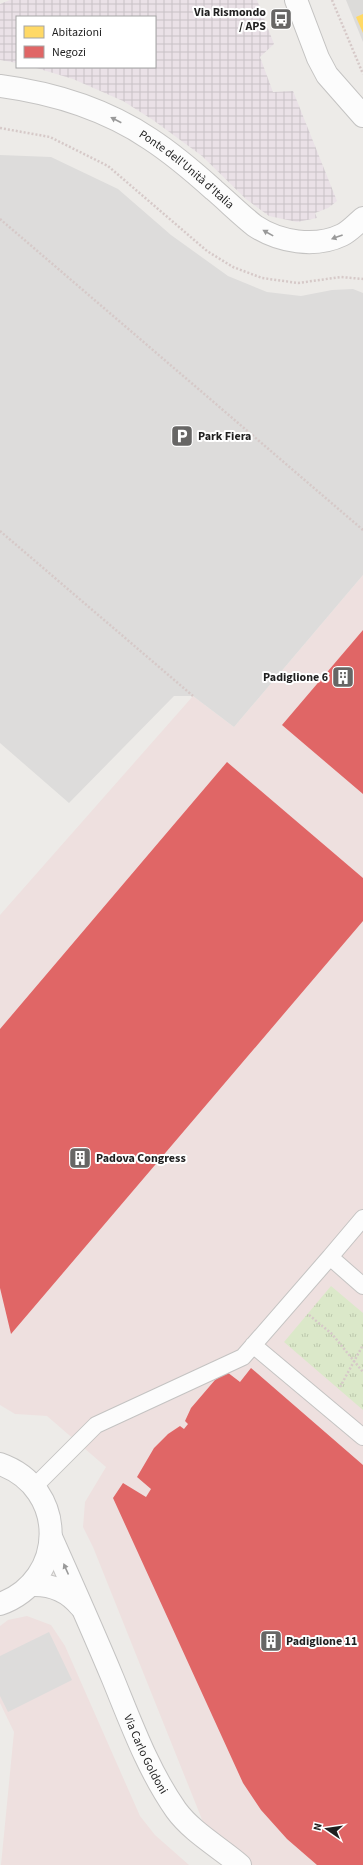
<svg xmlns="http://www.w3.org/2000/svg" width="363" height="1865" font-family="'Source Sans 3',sans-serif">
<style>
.residential{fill:#dcdbd9}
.commercial{fill:#eee0df}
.industrial{fill:url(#industrial-grid)}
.grass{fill:url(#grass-tufts)}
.parking{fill:#dddcdb}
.homes{fill:#ffd966}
.shops{fill:#e06666}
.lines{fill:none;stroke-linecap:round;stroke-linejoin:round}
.service-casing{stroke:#c4c3c2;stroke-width:18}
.tertiary-casing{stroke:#c4c3c2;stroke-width:24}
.path{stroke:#d6c9c8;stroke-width:2.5;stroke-dasharray:2 2;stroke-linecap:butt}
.service{stroke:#fcfcfc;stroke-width:16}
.tertiary{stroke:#fcfcfc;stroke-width:22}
.oneway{fill:#999}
.labels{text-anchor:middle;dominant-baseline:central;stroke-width:4;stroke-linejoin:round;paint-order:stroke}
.poi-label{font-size:12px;font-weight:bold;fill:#1f1f1f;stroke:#fff;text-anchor:start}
.street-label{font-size:12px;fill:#1f1f1f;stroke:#fff}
</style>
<defs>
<pattern id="industrial-grid" width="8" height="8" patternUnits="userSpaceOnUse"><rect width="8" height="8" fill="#eae1e7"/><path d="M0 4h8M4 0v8" fill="none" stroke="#c8c1c6"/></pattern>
<pattern id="grass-tufts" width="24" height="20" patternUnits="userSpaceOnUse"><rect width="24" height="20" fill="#dbe8c9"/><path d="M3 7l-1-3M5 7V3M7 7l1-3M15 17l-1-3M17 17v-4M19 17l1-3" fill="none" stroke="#bcc7ac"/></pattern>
</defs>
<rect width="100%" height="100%" fill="#edebe8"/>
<path class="residential" d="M 346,0 L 363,0 L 363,42 Z"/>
<path class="commercial" d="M 363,575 L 363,1865 L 240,1865 L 205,1827 L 93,1547 L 83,1527 L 85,1502 L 106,1467 L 47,1416 L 15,1414 L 0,1405 L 0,915 L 193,696 L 234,727 Z
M 27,1616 L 51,1625 L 65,1646 L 140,1816 L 155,1835 L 189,1865 L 1,1865 L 14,1732 L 0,1703 L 0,1626 L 8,1620 Z"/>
<path class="industrial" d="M 10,0 L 257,0 L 274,44 L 260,57 L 273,92 L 293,91 L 337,201 L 328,208 L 315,213 L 317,218 L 297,222 L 269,216 L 246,199 L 202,156 L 153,120 L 123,101 L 73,79 L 33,67 L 155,67 L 155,17 L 17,17 L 17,63 L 0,60 L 0,4 Z"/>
<path class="grass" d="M 331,1286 L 363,1313 L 363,1410 L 284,1342 Z"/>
<path class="parking" d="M 0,155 L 51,157 L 118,189 L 171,235 L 228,276 L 267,292 L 301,296 L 332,290 L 353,289 L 363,293 L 363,575 L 234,727 L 193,696 L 174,696 L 69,803 L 0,743 Z
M 49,1632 L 72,1680 L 8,1712 L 0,1696 L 0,1656 Z"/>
<path class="homes" d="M 363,14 L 363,33 L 356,17 Z"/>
<path class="shops" d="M 363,630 L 363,794 L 282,725 Z
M 227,762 L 363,878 L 363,921 L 11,1334 L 0,1288 L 0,1029 Z
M 251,1368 L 363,1465 L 363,1865 L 317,1865 L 287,1839 L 261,1810 L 243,1783 L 113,1498 L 123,1483 L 146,1497 L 151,1489 L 137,1477 L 154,1448 L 168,1434 L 180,1426 L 184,1429 L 188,1424 L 185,1421 L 191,1408 L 215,1380 L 227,1372 L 240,1382 Z"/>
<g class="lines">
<g class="service-casing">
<path id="service" d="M 363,1218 L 330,1257 L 363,1286
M 253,1345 L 363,1437
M 34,1487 L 96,1425 L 243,1357 L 330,1257"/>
</g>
<g class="tertiary-casing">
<g id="tertiary">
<path d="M 296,0 L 318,58 L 327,75 L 363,116"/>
<path id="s1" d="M 0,86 C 53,93 105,109 150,139 C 173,154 194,172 214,190 C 228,202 241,215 255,226 C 279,242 315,248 342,235 C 350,231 356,224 363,218"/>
<path d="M 0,1464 C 68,1488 67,1580 0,1604"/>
<path id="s2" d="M 51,1537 C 72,1584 93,1631 113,1679 C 131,1723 148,1770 176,1810 C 192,1832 219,1847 240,1865"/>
<path d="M 31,1585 C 51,1584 67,1590 80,1606"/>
</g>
</g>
<path class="path" d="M 332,0 L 363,74
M 0,128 L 50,137 L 108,166 L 207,251 L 233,267 L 262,278 L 298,283 L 341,277 L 363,279
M 0,219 L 363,530
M 0,531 L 193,696
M 309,1315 L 332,1334 L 363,1372
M 340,1387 L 363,1345"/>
<use href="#service" class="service"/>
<use href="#tertiary" class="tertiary"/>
</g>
<defs><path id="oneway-solid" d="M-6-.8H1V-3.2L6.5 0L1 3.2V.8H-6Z"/></defs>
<g class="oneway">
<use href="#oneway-solid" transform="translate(116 120) rotate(-153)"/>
<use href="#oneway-solid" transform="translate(268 233) rotate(-151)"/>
<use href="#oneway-solid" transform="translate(337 237) rotate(160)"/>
<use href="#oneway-solid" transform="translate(66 1569) rotate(-114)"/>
</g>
<defs>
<g id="bus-square" transform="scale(1.15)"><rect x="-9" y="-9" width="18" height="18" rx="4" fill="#676665" stroke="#fff"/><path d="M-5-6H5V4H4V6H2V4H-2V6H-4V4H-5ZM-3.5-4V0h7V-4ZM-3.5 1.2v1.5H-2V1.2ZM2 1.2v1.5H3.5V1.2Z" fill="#fff"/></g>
<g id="parking-square" transform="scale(1.15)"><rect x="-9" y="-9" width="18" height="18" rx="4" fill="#676665" stroke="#fff"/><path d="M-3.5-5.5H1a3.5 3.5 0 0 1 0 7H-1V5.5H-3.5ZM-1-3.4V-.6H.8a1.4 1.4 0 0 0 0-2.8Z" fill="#fff"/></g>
<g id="building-square" transform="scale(1.15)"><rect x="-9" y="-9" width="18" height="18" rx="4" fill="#676665" stroke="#fff"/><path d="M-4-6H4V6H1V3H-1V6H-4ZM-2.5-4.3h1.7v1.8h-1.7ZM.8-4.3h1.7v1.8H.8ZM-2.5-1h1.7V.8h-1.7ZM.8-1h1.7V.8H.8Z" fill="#fff"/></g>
</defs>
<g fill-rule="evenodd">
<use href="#bus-square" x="281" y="19"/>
<use href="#parking-square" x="182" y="436"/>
<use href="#building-square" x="343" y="677"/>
<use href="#building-square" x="80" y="1158"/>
<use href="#building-square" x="271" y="1641"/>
</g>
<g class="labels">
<g class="poi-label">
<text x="266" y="12" text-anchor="end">Via Rismondo<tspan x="266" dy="14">/ APS</tspan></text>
<text x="198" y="436">Park Fiera</text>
<text x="328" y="677" text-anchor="end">Padiglione 6</text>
<text x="96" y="1158">Padova Congress</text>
<text x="286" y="1641">Padiglione 11</text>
</g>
<g class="street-label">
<text stroke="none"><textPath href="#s1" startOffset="208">Ponte dell'Unità d'Italia</textPath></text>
<text stroke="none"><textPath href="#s2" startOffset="237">Via Carlo Goldoni</textPath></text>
</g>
</g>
<rect x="16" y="16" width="140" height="52" fill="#ffffff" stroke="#a5a5a5"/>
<rect x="24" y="26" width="20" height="12" fill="#ffd966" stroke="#a5a5a5"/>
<text x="52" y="36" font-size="12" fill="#1f1f1f">Abitazioni</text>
<rect x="24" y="46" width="20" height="12" fill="#e06666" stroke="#a5a5a5"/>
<text x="52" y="56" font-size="12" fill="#1f1f1f">Negozi</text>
<g transform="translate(327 1829) rotate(283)" stroke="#ffffff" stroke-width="3" paint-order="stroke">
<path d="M0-3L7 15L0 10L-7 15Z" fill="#1f1f1f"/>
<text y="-6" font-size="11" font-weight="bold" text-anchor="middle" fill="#1f1f1f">N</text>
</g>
</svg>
